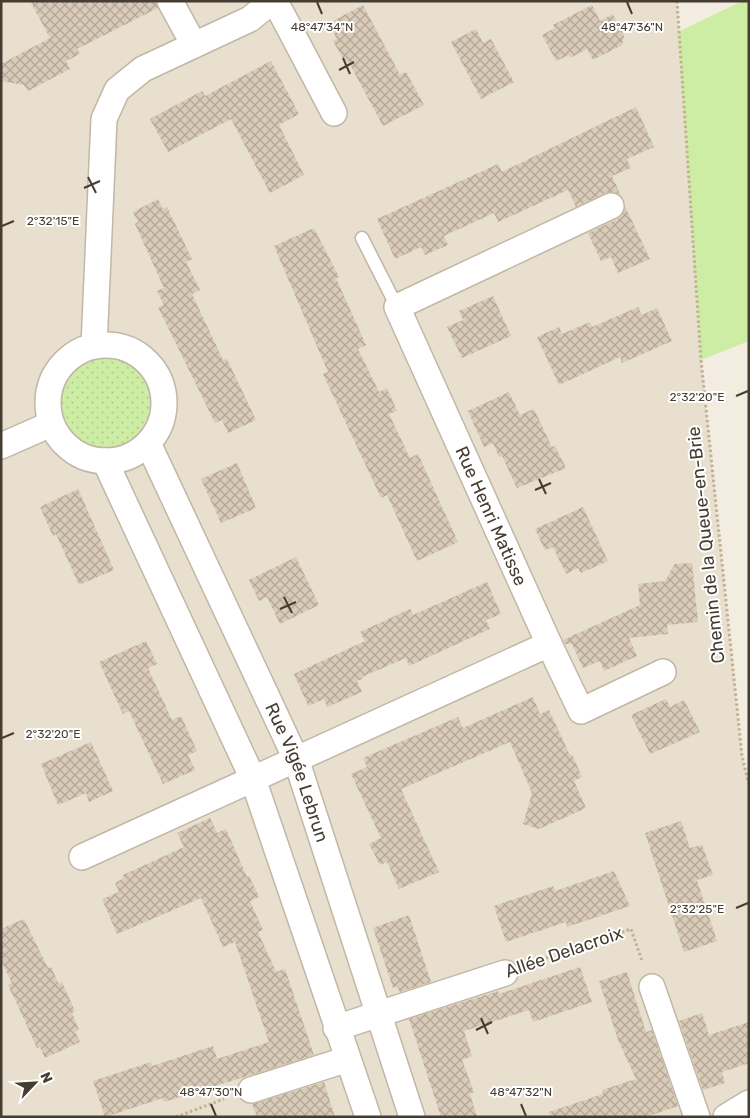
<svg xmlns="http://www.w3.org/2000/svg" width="750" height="1118" font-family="Rubik,sans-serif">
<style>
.residential{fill:#e8dfce}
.grass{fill:url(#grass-dots)}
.garden{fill:#ceeda4}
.building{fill:url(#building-cross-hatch)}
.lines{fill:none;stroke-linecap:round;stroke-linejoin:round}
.service-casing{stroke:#c2b7a6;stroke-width:15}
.minor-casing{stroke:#c2b7a6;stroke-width:28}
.path{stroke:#c2b092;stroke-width:3;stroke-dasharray:2.5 2.5;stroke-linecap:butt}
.service{stroke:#fff;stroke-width:12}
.minor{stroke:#fff;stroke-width:25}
.ticks{fill:none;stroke:#453d31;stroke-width:2}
.labels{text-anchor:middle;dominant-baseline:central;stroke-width:4;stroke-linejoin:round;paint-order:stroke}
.street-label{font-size:18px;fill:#453d31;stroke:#fff}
.ticks-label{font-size:12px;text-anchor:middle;fill:#453d31;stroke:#fff;stroke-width:4;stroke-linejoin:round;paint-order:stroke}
</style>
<defs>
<pattern id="grass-dots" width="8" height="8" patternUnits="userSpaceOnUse" patternTransform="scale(1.25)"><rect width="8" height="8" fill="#ceeda4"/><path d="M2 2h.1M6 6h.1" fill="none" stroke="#b2cc8e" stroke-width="1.8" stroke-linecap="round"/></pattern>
<pattern id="building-cross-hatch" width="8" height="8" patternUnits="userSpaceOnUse" patternTransform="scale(1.25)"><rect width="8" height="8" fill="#d9cbb8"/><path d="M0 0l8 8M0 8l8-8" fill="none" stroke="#b2a696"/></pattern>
</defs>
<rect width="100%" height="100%" fill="#f3ede1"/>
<path class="residential" d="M 1,1 L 677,1 L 701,360 L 742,756 L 749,785 L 749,1117 L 1,1117 Z"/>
<path class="grass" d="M56 402a47 47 0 1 1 94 0a47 47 0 1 1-94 0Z"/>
<path class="garden" d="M 742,1 L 749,1 L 749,341 L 701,360 L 678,32 Z"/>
<path class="building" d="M 30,1 L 156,1 L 158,8 L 77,49 L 80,54 L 66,61 L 70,69 L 28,91 L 24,85 L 1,81 L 1,64 L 50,38 Z
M 363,5 L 400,75 L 406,72 L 424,105 L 383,126 L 348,61 L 345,62 L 333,41 L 337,39 L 329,23 Z
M 592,5 L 600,21 L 613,14 L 624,36 L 622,45 L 593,60 L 587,49 L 570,58 L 569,55 L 556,61 L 542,35 L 555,28 L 553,25 Z
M 476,29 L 483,43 L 491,39 L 514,82 L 481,99 L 451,42 Z
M 271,61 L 299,114 L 279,125 L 304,175 L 270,193 L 231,119 L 168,152 L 150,119 L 202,91 L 205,96 Z
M 636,107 L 654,147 L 627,159 L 631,168 L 612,176 L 621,196 L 613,192 L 605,193 L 576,207 L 568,190 L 498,222 L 494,213 L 444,236 L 448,245 L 425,255 L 421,247 L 395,259 L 377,219 L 498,164 L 502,172 Z
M 158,199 L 163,209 L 167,207 L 192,259 L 186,262 L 200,290 L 192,294 L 223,360 L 227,359 L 256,420 L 228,433 L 222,420 L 215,423 L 158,307 L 164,305 L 157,291 L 164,288 L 135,224 L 138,222 L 133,212 Z
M 625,206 L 650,259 L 618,273 L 611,257 L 601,261 L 588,233 L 618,219 L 623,214 Z
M 314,228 L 339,277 L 336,278 L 366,345 L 358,349 L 379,392 L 387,388 L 397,411 L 389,414 L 410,458 L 418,454 L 458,542 L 417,561 L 387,495 L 381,498 L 323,374 L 328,372 L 274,246 Z
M 493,296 L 511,336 L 462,358 L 447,327 L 463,320 L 459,311 Z
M 638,307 L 642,315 L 657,308 L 672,341 L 622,363 L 620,357 L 559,385 L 537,337 L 559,327 L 562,334 L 590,322 L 592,327 Z
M 509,392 L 520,415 L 534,409 L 552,447 L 555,446 L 566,468 L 517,488 L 502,456 L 499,457 L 493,443 L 484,447 L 468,411 Z
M 237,463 L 256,508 L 221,523 L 201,479 Z
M 78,489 L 114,570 L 79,585 L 56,534 L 53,536 L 40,507 Z
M 583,507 L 608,561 L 581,573 L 578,568 L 566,574 L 553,547 L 545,550 L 535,529 Z
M 296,557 L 319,605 L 280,624 L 267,597 L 259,601 L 249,580 Z
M 692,563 L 698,622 L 667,625 L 668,634 L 629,638 L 637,656 L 604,671 L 600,661 L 583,668 L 572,644 L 565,644 L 563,640 L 640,605 L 638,584 L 665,581 L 675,564 Z
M 487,582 L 501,614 L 486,620 L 490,629 L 409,666 L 406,658 L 362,677 L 362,679 L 357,681 L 362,692 L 327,707 L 324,699 L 308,706 L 294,674 L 365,641 L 360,632 L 410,609 L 413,615 Z
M 146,641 L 157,664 L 148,668 L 172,720 L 181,716 L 197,751 L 188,755 L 195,770 L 163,784 L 129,711 L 123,714 L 99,662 Z
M 533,697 L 540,714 L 549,710 L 570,755 L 572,754 L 582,777 L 574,781 L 586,808 L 539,829 L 523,824 L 532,793 L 510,742 L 401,789 L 439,872 L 399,889 L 387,862 L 380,865 L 369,844 L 381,838 L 351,774 L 367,767 L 363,758 L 458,717 L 463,728 Z
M 666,699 L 670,707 L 684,700 L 700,732 L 650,754 L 631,715 Z
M 91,742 L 113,791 L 89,802 L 86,793 L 58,805 L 41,764 Z
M 210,818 L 217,833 L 226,829 L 247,877 L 249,876 L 259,897 L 250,901 L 263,930 L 258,932 L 276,972 L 285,969 L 314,1055 L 164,1102 L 163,1098 L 105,1117 L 93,1081 L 151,1062 L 152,1066 L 213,1046 L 217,1059 L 269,1042 L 235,942 L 223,947 L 201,898 L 117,934 L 102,899 L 119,892 L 115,883 L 124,878 L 123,875 L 184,847 L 177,833 Z
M 681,821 L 690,848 L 702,845 L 713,875 L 697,880 L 717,941 L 684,952 L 645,833 Z
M 614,871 L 630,906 L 567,927 L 566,922 L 506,942 L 494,906 L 553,886 L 555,891 Z
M 409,915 L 431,982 L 400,992 L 397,986 L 393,988 L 373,928 Z
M 24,919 L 48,968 L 51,967 L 59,984 L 62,982 L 75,1011 L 72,1013 L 79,1030 L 75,1032 L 80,1042 L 45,1058 L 40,1047 L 37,1048 L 18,1006 L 8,985 L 12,983 L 1,960 L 1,929 Z
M 580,967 L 592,1002 L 533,1022 L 529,1010 L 464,1031 L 472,1056 L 462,1060 L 474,1092 L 470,1094 L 477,1117 L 441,1117 L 409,1019 L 498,991 L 499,994 Z
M 627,972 L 646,1032 L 652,1030 L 678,1106 L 646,1117 L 550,1117 L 549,1112 L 603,1094 L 602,1090 L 636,1079 L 618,1040 L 599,981 Z
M 702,1013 L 709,1035 L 749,1022 L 749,1063 L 722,1072 L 725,1083 L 703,1090 L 679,1021 Z
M 324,1082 L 335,1117 L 257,1117 L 252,1104 Z"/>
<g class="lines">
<g class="service-casing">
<path id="service" d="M 362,238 L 397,307"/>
</g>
<g class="minor-casing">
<g id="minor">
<path d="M 170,1 L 194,45"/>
<path d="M 275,1 L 334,113"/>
<circle cx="106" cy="403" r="58"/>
<path d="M 94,346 L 104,119 L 117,90 L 143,69 L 250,19 L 272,1"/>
<path id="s1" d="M 148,443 L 296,759 L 412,1117"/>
<path d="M 1,446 L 51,424"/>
<path d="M 105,461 L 253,779 L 368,1117"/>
<path d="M 549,644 L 581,711 L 663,672"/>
<path d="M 82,857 L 549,644 L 397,307 L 611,206"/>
<path d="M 652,987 L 697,1117"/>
<path d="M 336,1028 L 505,973"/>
<path d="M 251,1090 L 348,1059"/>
<path d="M 726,1117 L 749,1103"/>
</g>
</g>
<path class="path" d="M 677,1 L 701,360 L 742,756 L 749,785
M 532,963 L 631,929 L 642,961
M 176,1117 L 224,1099"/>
<use href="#service" class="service"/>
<use href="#minor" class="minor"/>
</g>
<path class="ticks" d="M 317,2 L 322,14M 627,2 L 632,14M 343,58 L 350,74M 339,70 L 354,62M 88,177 L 96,193M 84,188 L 100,181M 2,226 L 14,221M 736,396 L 748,391M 539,479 L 546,494M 535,490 L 551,483M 284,597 L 292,613M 280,609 L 296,602M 2,738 L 14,733M 736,908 L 748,903M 481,1018 L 488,1034M 476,1030 L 492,1022M 211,1104 L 216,1116M 521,1104 L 526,1116"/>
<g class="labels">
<g class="street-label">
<text transform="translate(491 516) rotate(66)">Rue Henri Matisse</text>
<text transform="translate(706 545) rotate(-96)">Chemin de la Queue-en-Brie</text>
<text stroke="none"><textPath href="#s1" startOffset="362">Rue Vigée Lebrun</textPath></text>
<text transform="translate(564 952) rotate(-19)">Allée Delacroix</text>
</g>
</g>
<g class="ticks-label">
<text x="322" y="31">48°47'34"N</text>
<text x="632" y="31">48°47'36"N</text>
<text x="53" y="225">2°32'15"E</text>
<text x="697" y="401">2°32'20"E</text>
<text x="53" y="738">2°32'20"E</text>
<text x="697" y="913">2°32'25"E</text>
<text x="211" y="1096">48°47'30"N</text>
<text x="521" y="1096">48°47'32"N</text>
</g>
<rect width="750" height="1118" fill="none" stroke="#453d31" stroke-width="5"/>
<g transform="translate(35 1083) rotate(65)" stroke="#ffffff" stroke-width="4" paint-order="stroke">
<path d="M0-4L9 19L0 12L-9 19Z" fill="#453d31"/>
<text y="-8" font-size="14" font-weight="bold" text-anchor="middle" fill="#453d31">N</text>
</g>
</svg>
